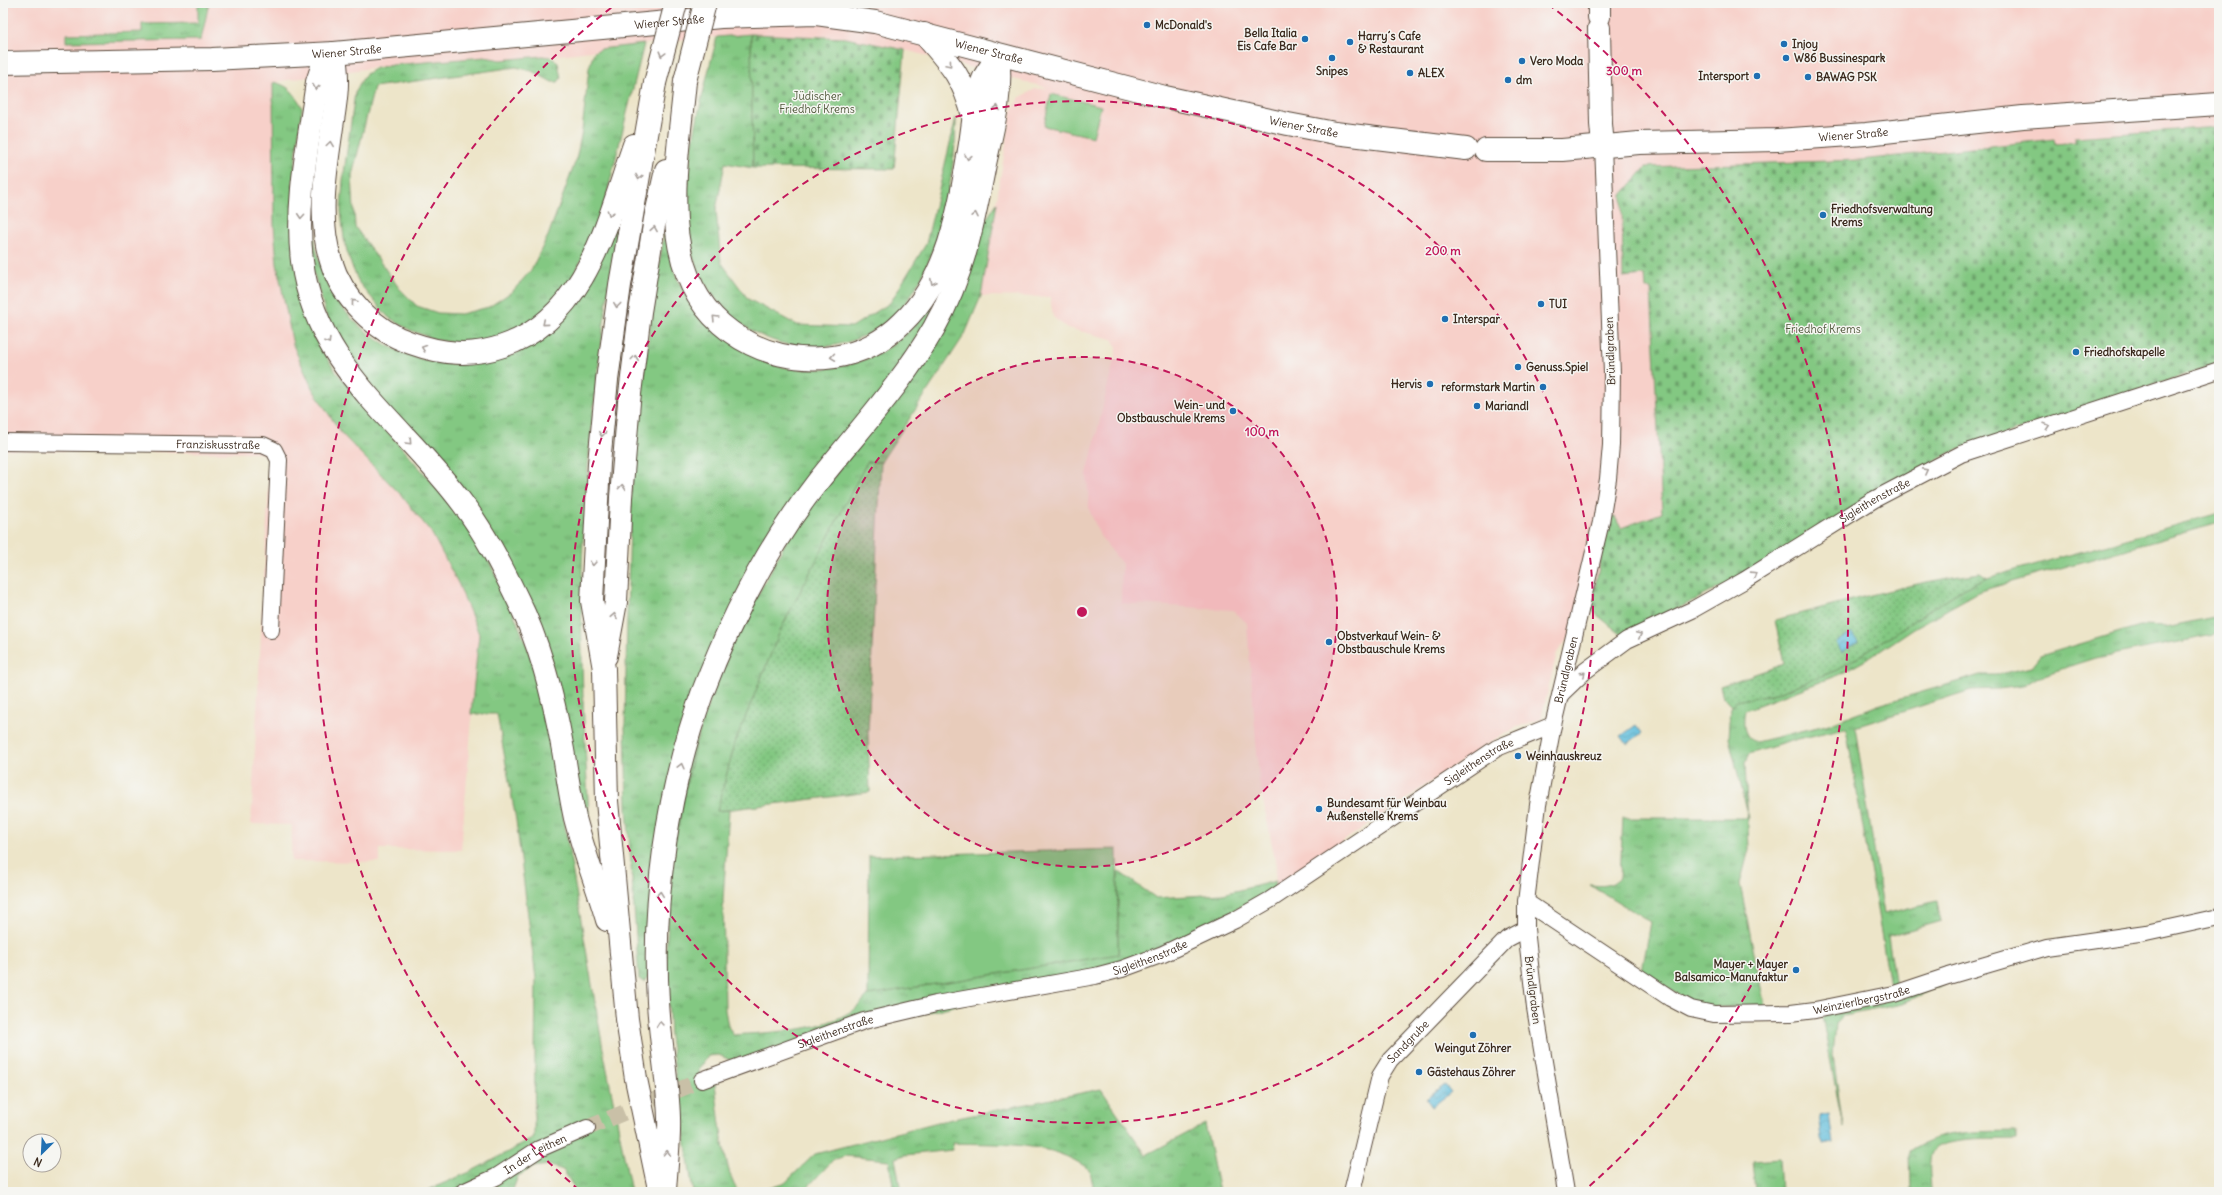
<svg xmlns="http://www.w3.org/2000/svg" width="2222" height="1195" font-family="Delius,sans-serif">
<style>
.built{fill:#f7d0c9}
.grass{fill:url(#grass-tufts);stroke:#5f7950}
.cemetery{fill:url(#cemetery-stones);stroke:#5f7950}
.garden{fill:url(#garden-dots);stroke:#5f7950}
.pitch{fill:#83c882;stroke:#5f7950}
.water{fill:url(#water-waves);stroke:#4c747d}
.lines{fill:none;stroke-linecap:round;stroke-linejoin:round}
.street-tunnel{stroke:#c9c0a7;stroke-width:16;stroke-dasharray:16 8;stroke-linecap:butt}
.street-casing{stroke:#564638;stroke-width:18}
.secondary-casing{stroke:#564638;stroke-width:24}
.primary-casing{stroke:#564638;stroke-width:24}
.street{stroke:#fff;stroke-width:16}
.secondary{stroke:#fff;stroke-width:22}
.primary{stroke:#fff;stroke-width:22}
.primary-bridge-casing{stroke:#564638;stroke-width:24;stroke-linecap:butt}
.primary-bridge{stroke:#fff;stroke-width:22}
.oneway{stroke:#a79f9a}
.ring{fill:none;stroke:#c2185b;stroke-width:2;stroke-dasharray:7 5}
.poi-dot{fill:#1f6fb2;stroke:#f6f6f2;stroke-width:1.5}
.labels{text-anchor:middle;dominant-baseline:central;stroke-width:3;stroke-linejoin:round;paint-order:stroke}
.street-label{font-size:11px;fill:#3b2a1e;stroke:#f6f6f2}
.poi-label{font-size:11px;font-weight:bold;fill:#3b2a1e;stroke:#f6f6f2;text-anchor:start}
.park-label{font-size:11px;fill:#51593c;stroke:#f6f6f2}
.centre{fill:#c2185b;stroke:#f6f6f2;stroke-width:2}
.ring-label{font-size:12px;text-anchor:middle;font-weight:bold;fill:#c2185b;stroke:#f6f6f2;stroke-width:3;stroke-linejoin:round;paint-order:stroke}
</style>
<defs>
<pattern id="grass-tufts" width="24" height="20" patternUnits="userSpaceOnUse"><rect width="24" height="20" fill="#83c882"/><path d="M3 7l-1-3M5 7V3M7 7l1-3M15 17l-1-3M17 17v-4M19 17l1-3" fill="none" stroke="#6ca36a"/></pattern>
<pattern id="cemetery-stones" width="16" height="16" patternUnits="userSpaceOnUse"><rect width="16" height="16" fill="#83c882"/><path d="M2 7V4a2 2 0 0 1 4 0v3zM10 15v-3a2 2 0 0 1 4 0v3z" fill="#6ca36a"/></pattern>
<pattern id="garden-dots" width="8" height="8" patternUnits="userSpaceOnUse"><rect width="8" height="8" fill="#83c882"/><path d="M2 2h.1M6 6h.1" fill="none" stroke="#6ca36a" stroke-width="1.8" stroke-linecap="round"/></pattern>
<pattern id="water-waves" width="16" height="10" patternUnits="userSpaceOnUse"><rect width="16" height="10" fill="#5ebddc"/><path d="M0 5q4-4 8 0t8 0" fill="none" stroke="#4f9ab2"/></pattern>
</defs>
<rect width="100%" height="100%" fill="#f6f6f2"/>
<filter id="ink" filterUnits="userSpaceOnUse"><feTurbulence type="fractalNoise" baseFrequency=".025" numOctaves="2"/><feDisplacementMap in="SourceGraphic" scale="8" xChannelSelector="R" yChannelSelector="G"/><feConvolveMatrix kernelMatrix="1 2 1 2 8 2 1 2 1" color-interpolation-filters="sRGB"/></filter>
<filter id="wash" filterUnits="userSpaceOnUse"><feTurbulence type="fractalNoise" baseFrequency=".012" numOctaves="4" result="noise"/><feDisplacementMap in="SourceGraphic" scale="16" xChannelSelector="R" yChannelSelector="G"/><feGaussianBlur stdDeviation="0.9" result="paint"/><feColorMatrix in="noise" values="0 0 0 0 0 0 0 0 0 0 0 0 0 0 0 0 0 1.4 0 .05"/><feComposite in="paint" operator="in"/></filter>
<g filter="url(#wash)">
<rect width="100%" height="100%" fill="#ede5c9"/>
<path class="built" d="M 3,3 L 2219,3 L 2219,127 L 2088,136 L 2075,137 L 2075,142 L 2056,144 L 2055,139 L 1860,160 L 1645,167 L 1623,276 L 1645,275 L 1646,289 L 1651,289 L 1662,513 L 1620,528 L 1615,517 L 1610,517 L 1590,609 L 1557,653 L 1541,719 L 1517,727 L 1492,741 L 1275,887 L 1276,865 L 1259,780 L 1247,623 L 1233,610 L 1121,603 L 1122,564 L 1100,536 L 1089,509 L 1087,474 L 1117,348 L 1112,339 L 1067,328 L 1053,317 L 1050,297 L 981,296 L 1011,113 L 1019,98 L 1035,89 L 1048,88 L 905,50 L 846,38 L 751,34 L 676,40 L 529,59 L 501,60 L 485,57 L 392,65 L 274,82 L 293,345 L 401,495 L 431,532 L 458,583 L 479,634 L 461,850 L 380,849 L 380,862 L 291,861 L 292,825 L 251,824 L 270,464 L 267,456 L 259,453 L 3,450 Z"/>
<path class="grass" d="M 198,3 L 209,3 L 201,40 L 66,42 L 66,34 L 142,32 L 142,24 L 198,23 Z
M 751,34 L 753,168 L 725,163 L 716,210 L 721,262 L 748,299 L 797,325 L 852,327 L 890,303 L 926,244 L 956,118 C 956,172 939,265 902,307 C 845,370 748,356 706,285 C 701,275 695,264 692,254 C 676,188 701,101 717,37 Z
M 644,44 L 606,198 L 593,237 L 568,286 L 537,319 L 491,341 L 466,344 L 436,340 L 410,330 L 388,317 L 359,283 L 349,259 L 344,239 L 341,211 L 343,180 L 355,93 L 360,83 L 366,74 L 376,68 L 392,65 L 485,57 L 501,60 L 542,56 L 551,57 L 558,63 L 561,78 L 558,82 L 552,82 L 532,71 L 516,67 L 374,87 L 352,176 L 355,227 L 399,288 L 417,306 L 438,313 L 461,314 L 489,307 L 513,291 L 531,270 L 548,236 L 576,160 L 582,131 L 589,68 L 594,52 L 600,49 Z
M 273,82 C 289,85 296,94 302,108 L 293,181 L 300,299 L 313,336 L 336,372 L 457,511 L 487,558 L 511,607 L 529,651 L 544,704 L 603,1049 L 631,1192 L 577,1192 L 563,1170 L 548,1165 L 534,1167 L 518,1176 L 512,1192 L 481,1192 L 493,1188 L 501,1182 L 492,1173 L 451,1192 L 423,1192 L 470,1172 L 534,1138 L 536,979 L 516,820 L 497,714 L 471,714 L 479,634 L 458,583 L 431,532 L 401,495 L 341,433 L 312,388 L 293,345 L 277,264 L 274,225 Z
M 327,84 C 324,113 320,142 317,171 C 315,195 311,219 315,243 C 319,261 325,282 335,297 C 378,366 483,388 547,334 C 555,327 561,313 566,303 C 584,276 601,249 618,221 C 602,336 585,453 582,569 C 580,652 584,734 589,816 L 587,819 L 585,819 L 547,645 L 330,328 L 310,261 L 311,182 Z
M 997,203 L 981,296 L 965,334 L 881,462 L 867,462 L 781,629 L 735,743 L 717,811 L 729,810 L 723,900 L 725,1010 L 728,1026 L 733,1035 C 771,1032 824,1032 856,1008 C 860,1005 864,999 868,995 L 1118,954 L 1118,871 L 1156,898 L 1223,894 L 1276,881 L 1275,887 C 1225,917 1173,943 1118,965 L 732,1061 L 719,1055 L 708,1056 L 699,1070 L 702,1089 L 715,1083 C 718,1107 724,1177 739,1192 L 693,1192 L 670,1037 L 666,951 L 673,854 L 682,803 L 695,746 L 710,699 L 732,644 L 787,540 L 821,492 L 906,385 L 981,227 Z
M 664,234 L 667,234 C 669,248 674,278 683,289 C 694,302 711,313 724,325 C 734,334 754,356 764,361 C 783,370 809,371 830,368 C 908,358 932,306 961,242 L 927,323 L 716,637 L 648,977 L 645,982 L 639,979 L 627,808 L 625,727 L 627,614 L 631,498 L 639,403 Z
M 2219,513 L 2219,523 L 1980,591 L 1914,628 L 1871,657 L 1839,675 L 1745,710 C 1743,723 1742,736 1756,742 L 1826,725 L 1878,705 L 1980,675 L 1996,675 L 2031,667 L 2040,656 L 2140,626 L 2166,627 L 2219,616 L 2219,634 L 2096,658 L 2040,676 L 2023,686 L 1998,689 L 1971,690 L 1855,727 L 1884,914 L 1937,901 L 1941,921 L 1888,936 L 1896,986 L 1891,991 L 1846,728 L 1798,739 L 1749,754 L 1745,763 L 1749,849 L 1740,884 L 1765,1007 L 1710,1007 L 1693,1004 L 1642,971 L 1651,922 L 1590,885 C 1603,886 1611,887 1620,877 L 1623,818 L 1749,818 L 1729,738 L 1731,706 L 1737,701 L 1780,692 L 1837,670 L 1964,588 L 1987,578 Z
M 1947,983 L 1903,1003 L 1844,1015 L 1836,1023 L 1833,1055 L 1843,1127 L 1822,1016 Z
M 1101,1089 L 1146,1155 L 1205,1124 L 1219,1192 L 1094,1191 L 1090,1170 C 1050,1140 1001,1145 952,1143 L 953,1150 L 905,1155 L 895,1158 L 901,1192 L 894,1192 L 889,1160 L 845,1156 L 833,1160 L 803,1192 L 758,1192 L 785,1183 L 815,1154 L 938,1122 Z
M 2016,1131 L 2016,1139 C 1999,1140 1935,1136 1931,1155 C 1928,1165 1931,1181 1931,1192 L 1911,1192 L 1910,1151 C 1942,1129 1978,1132 2016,1131 Z
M 1779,1159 L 1781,1192 L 1756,1192 L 1753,1161 Z"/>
<path class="cemetery" d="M 751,34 L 846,38 L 905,50 L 894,169 L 753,168 Z
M 2219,127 L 2219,363 L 1949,453 L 1743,576 L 1623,636 L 1590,609 L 1610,517 L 1615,517 L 1621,528 L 1662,513 L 1651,289 L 1646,289 L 1645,275 L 1623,277 L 1622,195 L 1646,167 L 1860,160 L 2055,139 L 2056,144 L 2075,142 L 2075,137 L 2088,136 Z"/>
<path class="garden" d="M 867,462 L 881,462 L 868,732 L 870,792 L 717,811 L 735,743 L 781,629 Z
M 1980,573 L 1987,578 L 1964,588 L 1837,670 L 1780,692 L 1737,701 L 1731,706 L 1723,697 L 1720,686 L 1784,664 L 1775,620 C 1843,603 1910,582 1980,573 Z"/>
<path class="pitch" d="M 1051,94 L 1101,106 L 1093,137 L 1044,126 Z
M 1117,849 L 1118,954 L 868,995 L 869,856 Z"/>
<path class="water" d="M 1853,633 L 1858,642 L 1842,652 L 1836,642 Z
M 1636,725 L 1642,733 L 1627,744 L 1621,736 Z
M 1445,1085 L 1451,1092 L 1432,1107 L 1426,1099 Z
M 1829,1114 L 1833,1143 L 1823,1145 L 1819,1116 Z"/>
</g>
<g filter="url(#ink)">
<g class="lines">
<path class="street-tunnel" d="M 587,1128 L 702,1080"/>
<g class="street-casing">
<g id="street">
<path id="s1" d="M 3,442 L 263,445 L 274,450 L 279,460 L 271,630"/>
<path id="s2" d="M 1561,694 L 1585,671 L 1627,640 L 1692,610 L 1745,580 L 1873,500 L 1961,454 L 2219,370"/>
<path id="s3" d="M 1526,902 L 1670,998 L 1691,1009 L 1714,1014 L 1791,1013 L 1815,1010 L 1894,994 L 1948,976 L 2047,947 L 2146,933 L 2219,917"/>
<path id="s4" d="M 702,1080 L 864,1021 L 936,1004 L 1095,976 L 1122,969 L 1163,954 L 1235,920 L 1270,900 L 1497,748 L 1553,725"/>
<path id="s5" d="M 463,1192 L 496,1177 L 539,1149 L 587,1128"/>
<path id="s6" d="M 1352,1192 L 1380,1076 L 1390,1060 L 1507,939 L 1526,929"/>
<path id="s7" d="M 1566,1192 L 1535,1008 L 1526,929 L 1526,902 L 1538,805 L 1553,725 L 1601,522 L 1608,479 L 1611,445 L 1612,373 L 1603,146"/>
</g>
</g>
<g class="secondary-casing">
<path id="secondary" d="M 1599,3 L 1599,17
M 1599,28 L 1601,124 L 1603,146"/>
</g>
<g class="primary-casing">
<g id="primary">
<path d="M 924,34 C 950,64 963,77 973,116"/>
<path d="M 334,53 L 322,67 L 317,82 C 309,140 295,202 302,261 C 316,370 403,422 463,504 C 485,533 502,567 518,600 C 541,646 554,699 563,750 C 567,773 570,796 575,818 C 584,853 597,886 607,920"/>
<path d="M 334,53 C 340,79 336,101 332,127 C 326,172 317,217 331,261 C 342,298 375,331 411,343 C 442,354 471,357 503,346 C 587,318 608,219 634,145"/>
<path id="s8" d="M 3,63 L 212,59 L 334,53 L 721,17 L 816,14 L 875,22 L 1165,97 L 1288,124 L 1335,133 L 1466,149"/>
<path d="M 685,81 C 678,164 652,275 731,332 C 761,354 798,362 834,357 C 861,353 884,341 903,322 C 948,279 959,210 969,150 C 973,127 974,99 984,77 C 988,70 994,62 998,55"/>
<path d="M 655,83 L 620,285 L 607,380 L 599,463 L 592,601 L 604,669 L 607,801 L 627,1019 L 636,1079 L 658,1184"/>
<path id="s9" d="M 1486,150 L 1562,150 L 1639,143 L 1777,140 L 1866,134 L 2023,117 L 2219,104"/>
<path d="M 606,656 L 616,602 L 621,497 L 629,402 L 640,312 L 655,219 L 666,170"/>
<path d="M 665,1192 C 666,1168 670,1143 669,1118 C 668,1080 660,1041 658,1002 C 652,899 667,791 702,694 C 730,620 767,547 816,484 C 856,433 902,384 934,328 C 963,277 974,221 985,164 C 993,128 1003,93 998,55"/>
</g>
</g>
<use href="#street" class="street"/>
<use href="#secondary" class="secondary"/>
<use href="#primary" class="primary"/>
<g class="primary-bridge-casing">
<path id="primary-bridge" d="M 685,81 L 705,3
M 655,83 L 676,3"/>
</g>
<use href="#primary-bridge" class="primary-bridge"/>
</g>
<defs><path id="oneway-chevron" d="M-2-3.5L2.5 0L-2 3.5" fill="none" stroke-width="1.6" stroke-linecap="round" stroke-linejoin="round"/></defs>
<g class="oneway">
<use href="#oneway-chevron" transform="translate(662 54) rotate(105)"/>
<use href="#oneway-chevron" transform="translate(949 64) rotate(50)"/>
<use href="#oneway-chevron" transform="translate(316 87) rotate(99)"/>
<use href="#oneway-chevron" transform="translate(997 108) rotate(-79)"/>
<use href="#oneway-chevron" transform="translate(330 144) rotate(-82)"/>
<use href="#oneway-chevron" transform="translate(968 157) rotate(100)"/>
<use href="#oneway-chevron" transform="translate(639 177) rotate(100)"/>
<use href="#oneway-chevron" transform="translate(610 213) rotate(109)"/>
<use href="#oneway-chevron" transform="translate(975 215) rotate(-78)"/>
<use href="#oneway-chevron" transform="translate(301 216) rotate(94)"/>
<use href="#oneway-chevron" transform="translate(654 229) rotate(-81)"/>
<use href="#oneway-chevron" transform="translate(933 282) rotate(117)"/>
<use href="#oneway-chevron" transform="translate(354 302) rotate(-128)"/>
<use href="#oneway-chevron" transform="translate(617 305) rotate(97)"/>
<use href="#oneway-chevron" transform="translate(715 318) rotate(-135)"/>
<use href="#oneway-chevron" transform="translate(545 323) rotate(140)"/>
<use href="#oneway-chevron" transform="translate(328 341) rotate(58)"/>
<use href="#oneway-chevron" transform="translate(424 348) rotate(-161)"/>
<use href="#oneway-chevron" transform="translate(833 357) rotate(172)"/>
<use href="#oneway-chevron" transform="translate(635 358) rotate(-83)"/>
<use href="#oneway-chevron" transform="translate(2047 426) rotate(-18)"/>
<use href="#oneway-chevron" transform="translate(602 434) rotate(96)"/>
<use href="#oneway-chevron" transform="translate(409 442) rotate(47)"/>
<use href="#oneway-chevron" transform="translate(1925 471) rotate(-28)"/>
<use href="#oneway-chevron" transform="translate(622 487) rotate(-85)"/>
<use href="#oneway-chevron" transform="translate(593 563) rotate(93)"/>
<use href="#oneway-chevron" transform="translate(1754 574) rotate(-32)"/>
<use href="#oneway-chevron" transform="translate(614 616) rotate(-79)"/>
<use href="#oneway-chevron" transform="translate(1639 635) rotate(-25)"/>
<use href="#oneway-chevron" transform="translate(1583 674) rotate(-42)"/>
<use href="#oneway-chevron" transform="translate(681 766) rotate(-76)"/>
<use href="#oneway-chevron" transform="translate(660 894) rotate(-84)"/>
<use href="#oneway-chevron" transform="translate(660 1024) rotate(-95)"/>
<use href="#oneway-chevron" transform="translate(667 1153) rotate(-87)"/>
</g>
</g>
<circle cx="1082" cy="612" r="255" fill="#c2185b" fill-opacity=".12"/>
<g class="ring">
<circle cx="1082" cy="612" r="255"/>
<circle cx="1082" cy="612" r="511"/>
<path d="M579 1190A766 766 0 0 1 616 4M1548 4A766 766 0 0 1 1585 1190"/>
</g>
<g class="poi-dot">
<circle cx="1147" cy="25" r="4"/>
<circle cx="1305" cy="39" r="4"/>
<circle cx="1350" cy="42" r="4"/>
<circle cx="1784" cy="44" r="4"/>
<circle cx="1332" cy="58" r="4"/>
<circle cx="1786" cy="58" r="4"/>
<circle cx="1522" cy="61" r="4"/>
<circle cx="1410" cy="73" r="4"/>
<circle cx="1757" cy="76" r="4"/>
<circle cx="1808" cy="77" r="4"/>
<circle cx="1508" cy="80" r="4"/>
<circle cx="1823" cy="215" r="4"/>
<circle cx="1541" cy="304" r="4"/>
<circle cx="1445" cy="319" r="4"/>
<circle cx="2076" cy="352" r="4"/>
<circle cx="1518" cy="367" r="4"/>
<circle cx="1430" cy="384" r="4"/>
<circle cx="1543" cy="387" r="4"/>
<circle cx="1477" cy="406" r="4"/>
<circle cx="1233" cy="411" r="4"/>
<circle cx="1329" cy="642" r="4"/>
<circle cx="1518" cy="756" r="4"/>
<circle cx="1319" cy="809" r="4"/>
<circle cx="1796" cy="970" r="4"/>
<circle cx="1473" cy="1035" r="4"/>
<circle cx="1419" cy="1072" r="4"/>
</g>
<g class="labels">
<g class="street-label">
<text stroke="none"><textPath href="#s8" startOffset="668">Wiener Straße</textPath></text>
<text stroke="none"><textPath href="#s8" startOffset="344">Wiener Straße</textPath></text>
<text stroke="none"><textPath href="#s8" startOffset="992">Wiener Straße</textPath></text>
<text stroke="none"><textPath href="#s8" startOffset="1316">Wiener Straße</textPath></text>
<text stroke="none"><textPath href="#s9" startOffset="368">Wiener Straße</textPath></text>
<text transform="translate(1610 351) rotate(-92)">Bründlgraben</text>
<text stroke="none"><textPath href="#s1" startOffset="215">Franziskusstraße</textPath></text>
<text stroke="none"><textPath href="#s2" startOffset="370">Sigleithenstraße</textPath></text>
<text stroke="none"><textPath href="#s7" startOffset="529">Bründlgraben</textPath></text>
<text stroke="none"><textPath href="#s4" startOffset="850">Sigleithenstraße</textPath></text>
<text stroke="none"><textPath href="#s4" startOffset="466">Sigleithenstraße</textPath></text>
<text transform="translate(1533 990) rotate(83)">Bründlgraben</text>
<text stroke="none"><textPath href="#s3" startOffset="369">Weinzierlbergstraße</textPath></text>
<text stroke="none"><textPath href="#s4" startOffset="142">Sigleithenstraße</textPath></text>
<text stroke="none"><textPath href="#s6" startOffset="164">Sandgrube</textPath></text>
<text stroke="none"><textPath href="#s5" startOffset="82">In der Leithen</textPath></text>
</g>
<g class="poi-label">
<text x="1155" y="25">McDonald's</text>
<text x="1297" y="33" text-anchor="end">Bella Italia<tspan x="1297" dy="13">Eis Cafe Bar</tspan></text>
<text x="1358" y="36">Harry´s Cafe<tspan x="1358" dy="13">&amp; Restaurant</tspan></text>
<text x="1792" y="44">Injoy</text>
<text x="1794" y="58">W86 Bussinespark</text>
<text x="1530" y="61">Vero Moda</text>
<text x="1332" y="71" text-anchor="middle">Snipes</text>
<text x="1418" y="73">ALEX</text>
<text x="1749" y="76" text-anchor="end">Intersport</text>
<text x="1816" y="77">BAWAG PSK</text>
<text x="1516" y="80">dm</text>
<text x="1831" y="209">Friedhofsverwaltung<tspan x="1831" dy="13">Krems</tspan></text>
<text x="1549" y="304">TUI</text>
<text x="1453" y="319">Interspar</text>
<text x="2084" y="352">Friedhofskapelle</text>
<text x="1526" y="367">Genuss.Spiel</text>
<text x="1422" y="384" text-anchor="end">Hervis</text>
<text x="1535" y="387" text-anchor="end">reformstark Martin</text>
<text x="1225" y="405" text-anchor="end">Wein- und<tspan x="1225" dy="13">Obstbauschule Krems</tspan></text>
<text x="1485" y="406">Mariandl</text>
<text x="1337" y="636">Obstverkauf Wein- &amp;<tspan x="1337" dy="13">Obstbauschule Krems</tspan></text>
<text x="1526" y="756">Weinhauskreuz</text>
<text x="1327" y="803">Bundesamt für Weinbau<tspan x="1327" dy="13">Außenstelle Krems</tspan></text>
<text x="1788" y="964" text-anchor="end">Mayer + Mayer<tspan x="1788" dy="13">Balsamico-Manufaktur</tspan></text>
<text x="1473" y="1048" text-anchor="middle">Weingut Zöhrer</text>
<text x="1427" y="1072">Gästehaus Zöhrer</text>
</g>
<g class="park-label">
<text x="817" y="96">Jüdischer<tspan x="817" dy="13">Friedhof Krems</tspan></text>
<text x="1823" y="329">Friedhof Krems</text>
</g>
</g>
<circle cx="1082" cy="612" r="6" class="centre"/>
<g class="ring-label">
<text x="1624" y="75">300 m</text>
<text x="1443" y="255">200 m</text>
<text x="1262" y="436">100 m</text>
</g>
<rect width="2222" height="1195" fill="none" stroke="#f6f6f2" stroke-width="16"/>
<g transform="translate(42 1153) rotate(204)"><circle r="19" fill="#f6f6f2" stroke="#aba49d"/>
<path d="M0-3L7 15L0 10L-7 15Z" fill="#1f6fb2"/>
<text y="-6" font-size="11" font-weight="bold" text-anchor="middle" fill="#3b2a1e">N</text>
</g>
</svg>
